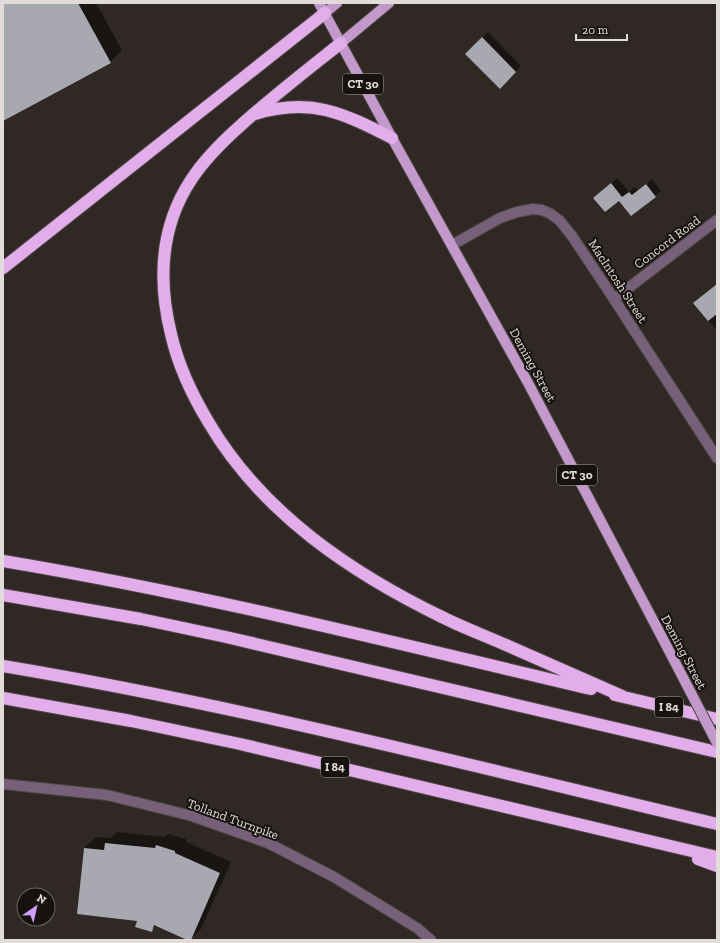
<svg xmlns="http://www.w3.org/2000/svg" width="720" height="943" font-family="'Zilla Slab',serif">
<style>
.shadow{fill:#0007}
.building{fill:#a8a8b1}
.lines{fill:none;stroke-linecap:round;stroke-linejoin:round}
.minor-casing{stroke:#4c4541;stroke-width:12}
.major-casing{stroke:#4c4541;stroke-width:12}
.highway-casing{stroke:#4c4541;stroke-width:14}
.minor{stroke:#77617a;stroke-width:10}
.major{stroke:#c398ca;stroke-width:10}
.highway{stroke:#e2adea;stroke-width:12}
.major-bridge-casing{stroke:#4c4541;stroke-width:12;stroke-linecap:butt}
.major-bridge{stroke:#c398ca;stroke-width:10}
.labels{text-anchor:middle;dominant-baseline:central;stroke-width:4;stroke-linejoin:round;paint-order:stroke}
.shield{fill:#151210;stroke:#a49f9d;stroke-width:1}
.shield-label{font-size:12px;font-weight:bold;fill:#e1dcd9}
.street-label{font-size:13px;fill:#e1dcd9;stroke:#151210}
</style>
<rect width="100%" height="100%" fill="#302824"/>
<path class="shadow" d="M 3,3 L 96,3 L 122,50 L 110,62 L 3,120 Z
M 488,32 L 521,66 L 500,87 L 467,54 Z
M 617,178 L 629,192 L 635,187 L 638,191 L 652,179 L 661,191 L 655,196 L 620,199 L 594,198 Z
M 717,284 L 717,331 L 695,303 Z
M 117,832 L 165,837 L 168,834 L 186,839 L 186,842 L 231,862 L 201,929 L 190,940 L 156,925 L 151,930 L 138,920 L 78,913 L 84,848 L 96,837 L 111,838 Z"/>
<path class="building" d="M 3,3 L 78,3 L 111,63 L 3,121 Z
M 482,37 L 516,72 L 500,89 L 465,54 Z
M 611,183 L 622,197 L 629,192 L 632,195 L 646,184 L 656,197 L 631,216 L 619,201 L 605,212 L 593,198 Z
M 717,284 L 717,314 L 708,321 L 693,303 Z
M 105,843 L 155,848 L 156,845 L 175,851 L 175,853 L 220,873 L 191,940 L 187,940 L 154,925 L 152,932 L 135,927 L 137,921 L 77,914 L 84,848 L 104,850 Z"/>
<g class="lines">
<g class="minor-casing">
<path id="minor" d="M 452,245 L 500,218 L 517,212 L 533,209 L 542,210 L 551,214 L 560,221 L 572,236 L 608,290 L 717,458
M 614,299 L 717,220
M 3,784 L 107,795 L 192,816 L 268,843 L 334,877 L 417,928 L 431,940"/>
</g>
<g class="major-casing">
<path id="major" d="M 319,3 L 392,138 L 527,381 L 665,643
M 325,13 L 337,3
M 341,43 L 389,3"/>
</g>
<g class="highway-casing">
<path id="highway" d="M 341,43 C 307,70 272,97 240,126 C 222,142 204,160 191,180 C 160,227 158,281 171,334 C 178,365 192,395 209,423 C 262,513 351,573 444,618 C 464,628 486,636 506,645 C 545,662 583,679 622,696
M 255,114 C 311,97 343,113 392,138
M 3,268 L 325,13
M 3,561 C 201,594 396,643 591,689
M 3,595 L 141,619 L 226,637 L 717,752
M 3,666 C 243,706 480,768 717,824
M 615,695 L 717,719
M 3,698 L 131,721 L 240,744 L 717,857
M 698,859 L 717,866"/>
</g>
<use href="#minor" class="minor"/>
<use href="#major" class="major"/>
<use href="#highway" class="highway"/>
<g class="major-bridge-casing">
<path id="major-bridge" d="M 665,643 L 717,743"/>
</g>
<use href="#major-bridge" class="major-bridge"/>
</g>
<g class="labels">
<g class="shield">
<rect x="343" y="74" width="40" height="20" rx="3"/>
<rect x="557" y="465" width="40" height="20" rx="3"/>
<rect x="655" y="697" width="28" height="20" rx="3"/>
<rect x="321" y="757" width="28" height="20" rx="3"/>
</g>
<g class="shield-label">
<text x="363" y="84">CT 30</text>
<text x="577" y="475">CT 30</text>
<text x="669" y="707">I 84</text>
<text x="335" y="767">I 84</text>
</g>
<g class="street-label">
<text transform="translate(667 242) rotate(-37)">Concord Road</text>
<text transform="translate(618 281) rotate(57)">MacIntosh Street</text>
<text transform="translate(533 365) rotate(61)">Deming Street</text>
<text transform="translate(684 652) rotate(62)">Deming Street</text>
<text transform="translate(233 819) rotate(20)">Tolland Turnpike</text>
</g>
</g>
<rect width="720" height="943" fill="none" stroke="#e1dcd9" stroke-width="8"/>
<g transform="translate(36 907) rotate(34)"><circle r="19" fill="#151210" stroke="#676360"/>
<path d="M0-3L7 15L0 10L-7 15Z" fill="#d19dfe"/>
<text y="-6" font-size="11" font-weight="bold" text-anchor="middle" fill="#e1dcd9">N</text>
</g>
<path d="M576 34v6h51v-6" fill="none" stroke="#e1dcd9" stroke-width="2"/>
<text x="582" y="34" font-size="12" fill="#e1dcd9" stroke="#151210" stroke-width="3" paint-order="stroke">20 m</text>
</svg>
